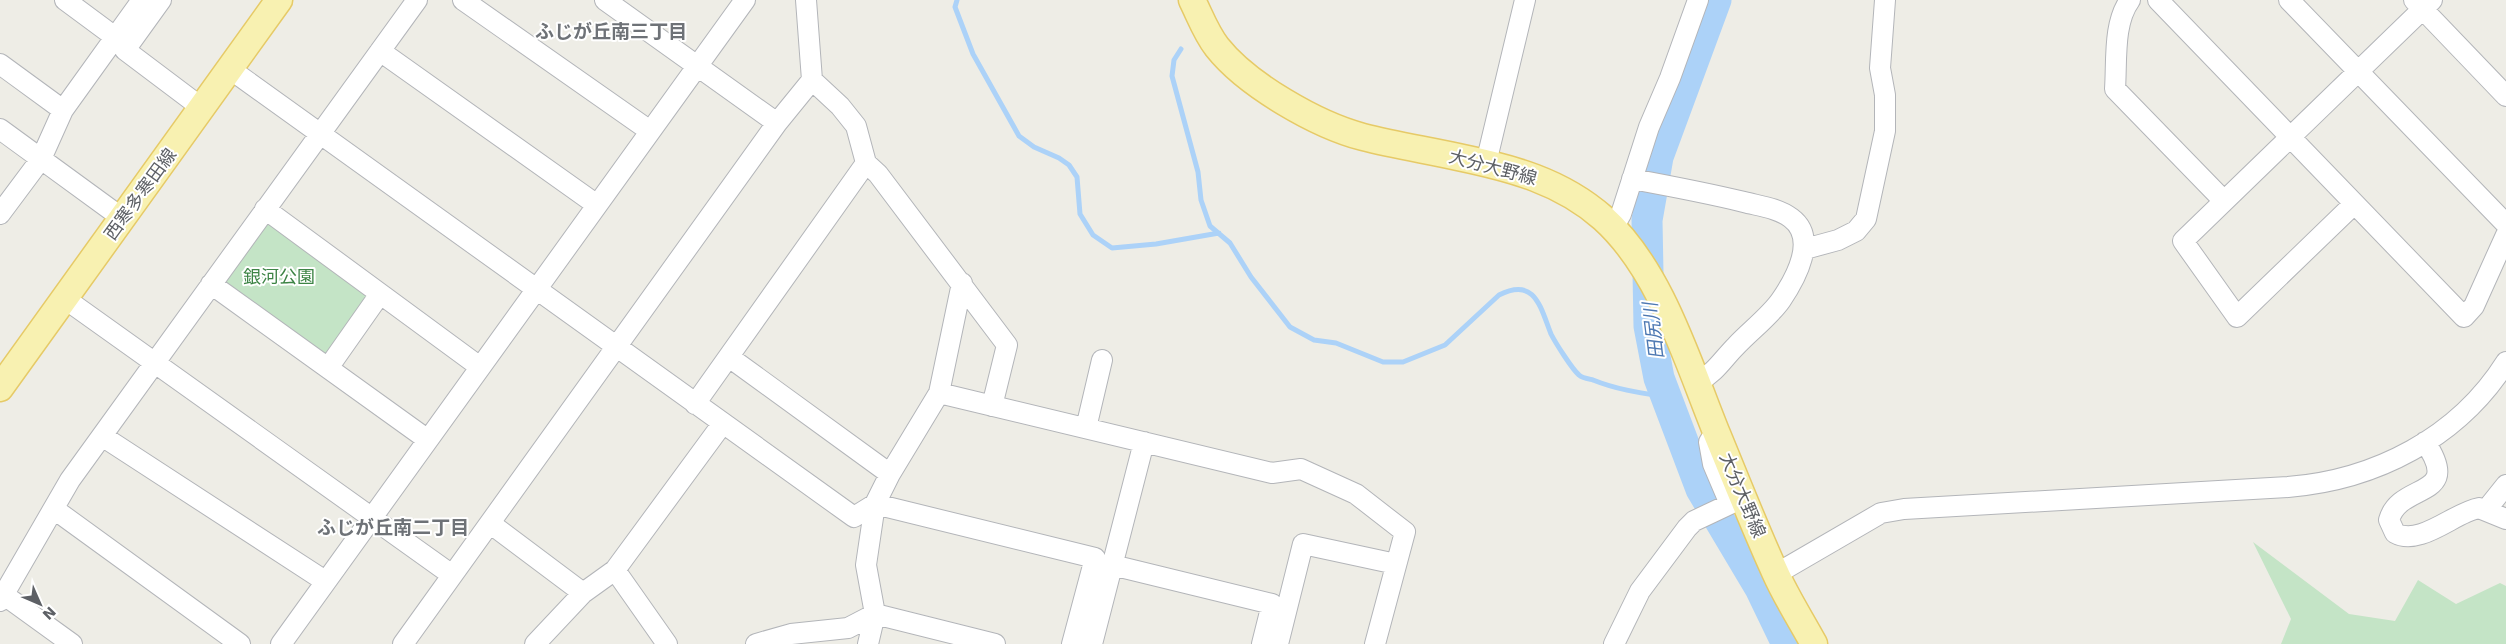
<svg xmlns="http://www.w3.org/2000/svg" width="2506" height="644" font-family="'DejaVu Sans','Noto Sans JP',sans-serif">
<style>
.green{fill:#c4e4c6}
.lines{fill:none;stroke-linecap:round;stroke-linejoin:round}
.stream{stroke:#acd2f8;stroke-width:5}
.river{stroke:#acd2f8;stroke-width:31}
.minor-casing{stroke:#b3b5b9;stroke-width:22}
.major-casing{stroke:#e6ca67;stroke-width:29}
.minor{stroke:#fff;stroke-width:20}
.major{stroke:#f8f1b1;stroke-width:26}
.labels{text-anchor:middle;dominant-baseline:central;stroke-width:4;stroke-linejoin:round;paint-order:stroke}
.street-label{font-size:18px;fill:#5d6065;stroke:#fff}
.park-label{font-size:18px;fill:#3d8445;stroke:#fff}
.neighbourhood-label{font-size:19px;font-weight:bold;fill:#6e7277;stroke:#fff}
.water-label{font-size:19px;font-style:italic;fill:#4d78b2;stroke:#fff}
</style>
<rect width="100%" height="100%" fill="#eeede6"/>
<path class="green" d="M 272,222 L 369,294 L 324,357 L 227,287 L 224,279 L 265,223 Z
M 2253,542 L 2349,614 L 2395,621 L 2418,580 L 2456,604 L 2500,583 L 2506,586 L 2506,644 L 2281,644 L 2291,619 Z"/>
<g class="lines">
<path class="stream" d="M 957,0 L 955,7 L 973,54 L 1019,136 L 1034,147 L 1059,158 L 1069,165 L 1077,177 L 1080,214 L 1093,235 L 1112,248 L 1156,244 L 1219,233
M 1181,49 L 1174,60 L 1172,76 L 1198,172 L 1201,200 L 1210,226 L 1230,243 L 1251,277 L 1290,327 L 1314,340 L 1336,343 L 1383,362 L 1403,362 L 1445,345 L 1499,295 C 1535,277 1540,306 1551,334 C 1555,342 1572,369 1579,375 C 1582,378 1589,379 1593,380 C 1618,390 1641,393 1667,397"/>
<path class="river" d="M 1716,0 L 1658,157 L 1647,220 L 1649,326 L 1659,378 L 1701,489 L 1760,588 L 1787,644"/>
<g class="minor-casing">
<path id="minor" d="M 65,0 L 115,37
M 161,0 L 125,50 L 202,108
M 463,0 L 650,131
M 605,0 L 777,123
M 2130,0 C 2113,23 2117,61 2115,89 L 2224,201
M 2158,0 L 2464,317 L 2474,306 L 2506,235
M 2289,0 L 2506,224
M 2414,0 L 2506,96
M 380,51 L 597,205
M 0,64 L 63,110 L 142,0
M 230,69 L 854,517 L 875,504 L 1095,558 L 1072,644
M 812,80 L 840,106 L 856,126 L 866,163 L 878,174 L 1007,345 L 992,406
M 0,129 L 122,218
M 1486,163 L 1525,0
M 1632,179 C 1670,186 1707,193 1744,202 C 1759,206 1778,208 1791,218 C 1818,238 1796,278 1781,300 C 1770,316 1750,331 1736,346 C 1723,359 1715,373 1698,382
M 2354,204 L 2237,317 L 2183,241 L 2432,0
M 265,209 L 480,367
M 0,214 L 41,159 L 63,110
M 1613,228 L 1621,214 L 1649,127 L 1670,78 L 1698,0
M 1805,249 L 1838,240 L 1856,231 L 1866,219 L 1885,131 L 1885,95 L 1880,68 L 1885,0
M 211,284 L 428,440
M 64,298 L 452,575
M 729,357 L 890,474
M 328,368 L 380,294
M 939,393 L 1272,473 L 1301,469 L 1356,494 L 1405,532 L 1375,644
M 695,404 L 866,163
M 1086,428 L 1102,360
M 102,436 L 325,581
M 2425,442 C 2464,500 2400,481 2389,520 L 2395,533 C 2420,547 2455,512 2479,508 L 2506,519
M 54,509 L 240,644
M 2486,510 L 2506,485
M 491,524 L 583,593 L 615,570 L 723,423
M 1112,565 L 1272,604 L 1262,644
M 615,570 L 667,644
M 1776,574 L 1881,513 L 1904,509 L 2288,487 C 2375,480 2458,438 2506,362
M 0,592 L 72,644
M 0,601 L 70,480 L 417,0
M 281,644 L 745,0
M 403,644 L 777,123 L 812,80 L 806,0
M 535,644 L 583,593
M 756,644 L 791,634 L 848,628 L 875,614 L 995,644
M 868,644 L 875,614 L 866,565 L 875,504 L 890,474 L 939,393 L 962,283
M 1092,644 L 1144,442
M 1278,644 L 1303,544 L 1396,564
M 1614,644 L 1640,591 L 1687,528 L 1694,521 L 1730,504 L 1713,464 L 1709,442 L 1716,431"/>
</g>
<g class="major-casing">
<path id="major" d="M 1192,0 C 1200,16 1206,33 1217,47 C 1247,85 1317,125 1363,137 C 1394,145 1426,150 1458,157 C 1511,168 1561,181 1603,218 C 1661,270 1688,363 1717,434 C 1736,480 1754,526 1775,572 C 1786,597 1801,620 1814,644
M 0,388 L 279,0"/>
</g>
<use href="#minor" class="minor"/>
<use href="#major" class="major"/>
</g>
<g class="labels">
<g class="street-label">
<text transform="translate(1493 167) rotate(15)">大分大野線</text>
<text transform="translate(140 194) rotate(-54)">西寒多寒田線</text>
<text transform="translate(1743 495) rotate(67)">大分大野線</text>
</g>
<g class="park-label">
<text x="279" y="276">銀河公園</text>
</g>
<g class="neighbourhood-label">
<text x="611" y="31">ふじが丘南三丁目</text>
<text x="393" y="527">ふじが丘南二丁目</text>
</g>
<g class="water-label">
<text transform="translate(1653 331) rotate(-97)">田尻川</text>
</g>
</g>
<g transform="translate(40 604) rotate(135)" stroke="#ffffff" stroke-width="4" paint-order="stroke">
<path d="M0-4L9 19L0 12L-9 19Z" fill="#5d6065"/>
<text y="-8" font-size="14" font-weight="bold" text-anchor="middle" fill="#5d6065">N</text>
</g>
</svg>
